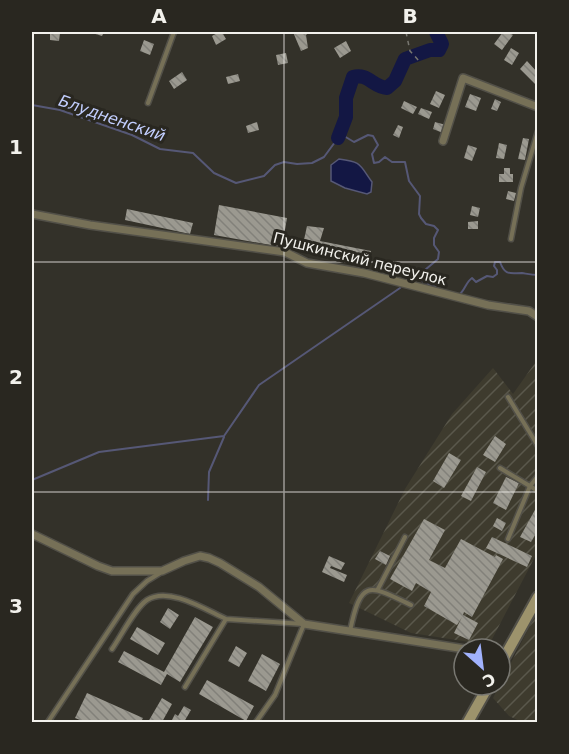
<svg xmlns="http://www.w3.org/2000/svg" width="569" height="754" font-family="'DejaVu Sans',sans-serif">
<style>
.industrial{fill:url(#industrial-furrows)}
.water{fill:#131744;stroke:#565876;stroke-width:1.5}
.lines{fill:none;stroke-linecap:round;stroke-linejoin:round}
.stream{stroke:#565876;stroke-width:2}
.river{stroke:#131744;stroke-width:14}
.building{fill:url(#building-back-hatch)}
.lane-casing{stroke:#525048;stroke-width:7}
.street-casing{stroke:#525048;stroke-width:10}
.secondary-casing{stroke:#525048;stroke-width:14}
.path{stroke:#787770;stroke-width:1.5;stroke-dasharray:4.5 4.5;stroke-linecap:butt}
.lane{stroke:#767057;stroke-width:4}
.street{stroke:#767057;stroke-width:7}
.secondary{stroke:#9d936c;stroke-width:10}
.grid{fill:none;stroke:#f2f1ec;stroke-width:1.5;stroke-opacity:0.55}
.labels{text-anchor:middle;dominant-baseline:central;stroke-width:6;stroke-linejoin:round;paint-order:stroke}
.street-label{font-size:15px;fill:#f2f1ec;stroke:#292720}
.water-label{font-size:16px;font-style:italic;fill:#c2cefe;stroke:#292720}
.neatline{fill:none;stroke:#f2f1ec;stroke-width:2}
.grid-label{font-size:20px;text-anchor:middle;font-weight:bold;fill:#f2f1ec}
</style>
<defs>
<pattern id="industrial-furrows" width="10" height="10" patternUnits="userSpaceOnUse" patternTransform="scale(1.5)"><rect width="10" height="10" fill="#3e3b2e"/><path d="M-1 1l2-2M0 10L10 0M9 11l2-2" fill="none" stroke="#5a584c"/></pattern>
<pattern id="building-back-hatch" width="6" height="6" patternUnits="userSpaceOnUse" patternTransform="scale(1.5)"><rect width="6" height="6" fill="#9b9990"/><path d="M-1 5l2 2M0 0l6 6M5-1l2 2" fill="none" stroke="#82817a"/></pattern>
</defs>
<rect width="100%" height="100%" fill="#333129"/>
<path class="industrial" d="M 537,360 L 537,553 L 489,645 L 411,633 L 349,603 L 405,489 L 452,414 L 493,368 L 513,394 Z
M 537,612 L 537,722 L 522,722 L 509,716 L 493,698 Z"/>
<path class="water" d="M 339,159 C 362,162 359,164 372,182 L 371,192 L 367,194 L 345,188 L 331,181 L 331,165 Z"/>
<g class="lines">
<path class="stream" d="M 32,105 L 60,110 L 132,135 L 160,149 L 193,153 L 214,173 L 236,183 L 264,176 L 275,165 L 284,162 L 297,164 L 312,163 L 324,157 L 338,138 L 344,136 L 354,142 L 368,135 L 373,136 L 378,145 L 372,154 L 374,163 L 379,162 L 385,157 L 392,162 L 405,162 L 409,181 L 420,196 L 419,214 L 421,218 L 426,224 L 434,226 L 438,230 L 434,238 L 434,245 L 439,252 L 438,259 L 419,275 L 420,280 L 439,289
M 409,282 L 419,275
M 459,295 C 465,290 466,282 472,278 L 476,282 L 487,276 L 493,277 L 497,274 L 497,270 L 494,266 L 495,262 L 500,262 C 505,276 510,273 522,273 C 528,274 532,275 538,275
M 32,480 L 99,452 L 224,436 L 259,385 L 400,288
M 208,500 L 209,472 L 224,437"/>
<path class="river" d="M 338,138 L 346,117 L 346,98 L 353,77 C 368,73 373,87 387,88 L 395,81 L 405,59 L 430,50 L 439,50 L 442,44 L 436,32"/>
</g>
<path class="building" d="M 50,32 L 60,33 L 59,41 L 50,40 Z
M 89,32 L 104,32 L 102,36 Z
M 219,32 L 222,32 L 226,39 L 216,45 L 212,36 Z
M 293,32 L 309,32 L 306,35 L 308,48 L 301,51 Z
M 503,32 L 508,32 L 513,35 L 502,50 L 494,44 Z
M 144,40 L 154,44 L 150,55 L 140,51 Z
M 346,41 L 351,51 L 340,58 L 334,48 Z
M 511,48 L 519,53 L 512,65 L 504,60 Z
M 286,53 L 288,63 L 278,65 L 276,55 Z
M 527,61 L 538,73 L 538,87 L 520,69 Z
M 182,72 L 187,80 L 174,89 L 169,81 Z
M 238,74 L 240,81 L 228,84 L 226,77 Z
M 436,91 L 445,95 L 439,108 L 430,104 Z
M 470,94 L 481,98 L 476,111 L 465,107 Z
M 495,99 L 501,102 L 497,111 L 491,109 Z
M 404,101 L 417,107 L 413,114 L 401,108 Z
M 421,108 L 432,112 L 429,119 L 418,114 Z
M 257,122 L 259,130 L 248,133 L 246,126 Z
M 435,122 L 446,125 L 443,133 L 433,129 Z
M 398,125 L 403,127 L 399,138 L 393,135 Z
M 523,138 L 529,139 L 525,160 L 518,159 Z
M 499,143 L 507,145 L 504,159 L 496,158 Z
M 468,145 L 477,148 L 472,161 L 464,158 Z
M 504,168 L 510,168 L 510,174 L 513,174 L 513,182 L 499,182 L 499,174 L 504,174 Z
M 508,191 L 516,193 L 514,201 L 506,199 Z
M 219,205 L 287,218 L 282,247 L 214,235 Z
M 472,206 L 480,208 L 478,217 L 470,215 Z
M 127,209 L 193,223 L 190,234 L 125,220 Z
M 478,221 L 478,229 L 468,229 L 468,222 Z
M 307,226 L 324,228 L 320,241 L 371,251 L 368,264 L 302,249 Z
M 495,436 L 506,444 L 495,462 L 483,455 Z
M 449,453 L 461,460 L 444,488 L 433,481 Z
M 477,467 L 486,472 L 471,501 L 461,496 Z
M 506,477 L 519,483 L 506,510 L 493,503 Z
M 536,508 L 538,509 L 538,530 L 531,542 L 520,537 Z
M 497,518 L 506,523 L 502,531 L 493,526 Z
M 424,519 L 445,530 L 429,560 L 445,568 L 461,539 L 495,557 L 496,555 L 503,559 L 472,617 L 464,612 L 463,615 L 478,623 L 469,640 L 454,633 L 462,617 L 457,625 L 424,606 L 431,592 L 416,583 L 412,591 L 390,579 Z
M 492,537 L 532,556 L 527,567 L 486,548 Z
M 380,551 L 390,556 L 386,565 L 375,559 Z
M 329,556 L 345,563 L 341,570 L 331,566 L 330,568 L 347,575 L 344,582 L 322,572 Z
M 168,608 L 179,615 L 170,629 L 160,622 Z
M 195,617 L 213,627 L 180,682 L 167,674 L 161,685 L 118,662 L 124,651 L 164,672 Z
M 137,627 L 165,643 L 158,655 L 130,639 Z
M 236,646 L 247,653 L 239,667 L 228,661 Z
M 262,654 L 280,664 L 266,691 L 248,681 Z
M 207,680 L 254,706 L 246,721 L 199,694 Z
M 87,693 L 143,718 L 141,722 L 85,722 L 75,718 Z
M 162,698 L 172,704 L 162,722 L 148,722 Z
M 184,706 L 191,710 L 184,722 L 171,722 L 175,714 L 178,716 Z"/>
<g class="lines">
<g class="lane-casing">
<path id="lane" d="M 148,103 L 174,32
M 511,239 L 521,188 L 538,131
M 508,397 L 538,446
M 500,468 L 538,491
M 508,539 L 530,486 L 538,476
M 378,589 L 405,537
M 350,631 C 361,579 368,584 411,605
M 112,649 C 121,636 135,608 147,600 C 169,586 206,610 226,619
M 185,687 L 226,619 L 304,624 L 275,695 L 256,722
M 48,722 L 133,594 L 147,581 L 160,573"/>
</g>
<g class="street-casing">
<path id="street" d="M 443,141 L 463,78 L 538,107
M 32,214 L 90,225 L 285,252 L 307,263 L 364,273 L 488,305 L 529,311 L 538,317
M 32,534 L 98,566 L 112,571 L 162,571 L 184,561 L 200,556 L 209,558 L 220,563 L 259,587 L 304,624 L 465,649"/>
</g>
<g class="secondary-casing">
<path id="secondary" d="M 500,665 L 538,597
M 468,722 L 489,685"/>
</g>
<path class="path" d="M 406,32 L 410,51 L 420,62"/>
<use href="#lane" class="lane"/>
<use href="#street" class="street"/>
<use href="#secondary" class="secondary"/>
</g>
<path class="grid" d="M 284,32 L 284,722M 32,262 L 538,262M 32,492 L 538,492"/>
<g class="labels">
<g class="street-label">
<text transform="translate(360 259) rotate(14)">Пушкинский переулок</text>
</g>
<g class="water-label">
<text transform="translate(112 118) rotate(19)">Блудненский</text>
</g>
</g>
<rect width="569" height="754" fill="none" stroke="#292720" stroke-width="66"/>
<g transform="translate(482 667) rotate(152)"><circle r="28" fill="#292720" stroke="#797872" stroke-width="1.5"/>
<path d="M0-4.5L10 22L0 15L-10 22Z" fill="#a1b2fd"/>
<text y="-9" font-size="16" font-weight="bold" text-anchor="middle" fill="#f2f1ec">С</text>
</g>
<rect x="33" y="33" width="503" height="688" class="neatline"/>
<g class="grid-label">
<text x="159" y="23">A</text>
<text x="410" y="23">B</text>
<text x="16" y="154">1</text>
<text x="16" y="384">2</text>
<text x="16" y="613">3</text>
</g>
</svg>
